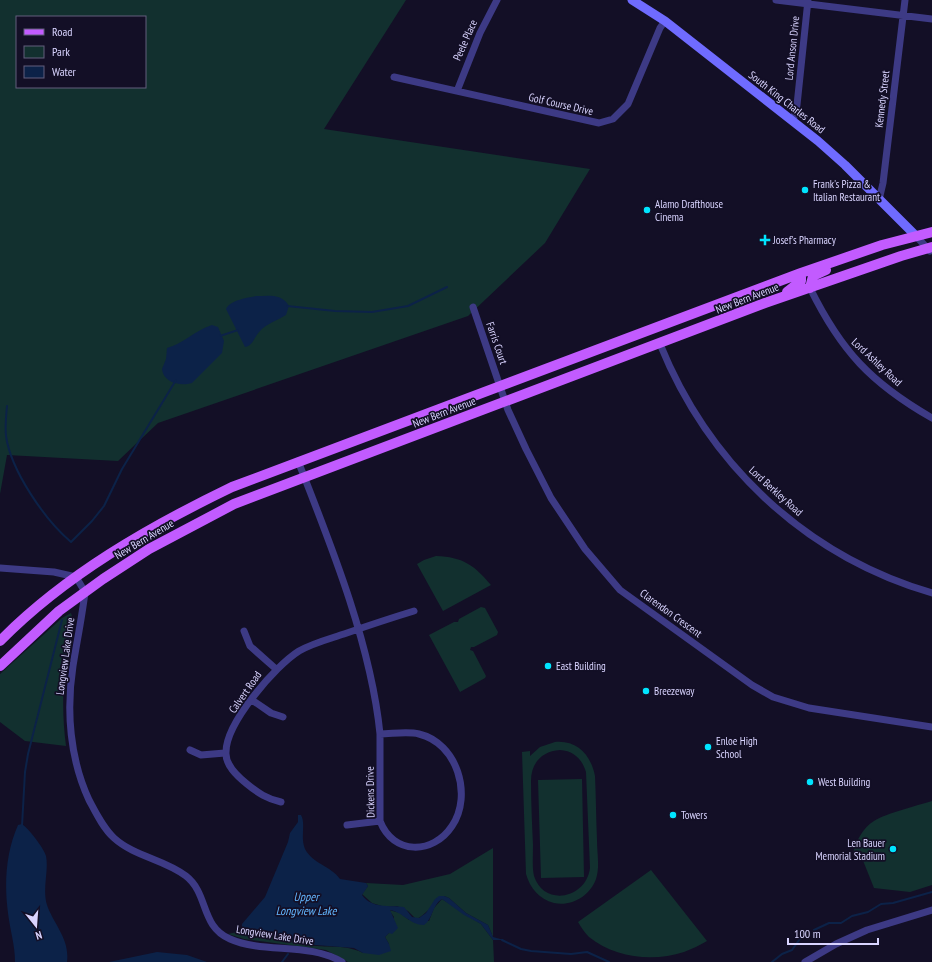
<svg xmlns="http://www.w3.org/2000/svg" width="932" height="962" font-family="'PT Sans Narrow',sans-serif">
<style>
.green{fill:#12302f;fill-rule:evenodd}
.water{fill:#0c2248}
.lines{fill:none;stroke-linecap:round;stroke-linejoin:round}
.stream{stroke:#0c2248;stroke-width:2}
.street{stroke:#3d3a85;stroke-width:7}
.secondary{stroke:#6f6bff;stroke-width:9}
.primary{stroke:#c25bff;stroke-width:10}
.poi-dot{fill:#00e5ff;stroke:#130f26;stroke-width:1.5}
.labels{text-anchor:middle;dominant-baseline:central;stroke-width:3.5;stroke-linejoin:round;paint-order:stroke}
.street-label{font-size:11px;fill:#d9d4ff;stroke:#130f26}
.poi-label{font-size:11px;fill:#d9d4ff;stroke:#130f26;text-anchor:start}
.water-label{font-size:12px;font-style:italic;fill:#62b6ff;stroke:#130f26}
</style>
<rect width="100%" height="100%" fill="#130f26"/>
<path class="green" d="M 0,0 L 406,0 L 324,129 L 590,169 L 545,243 L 468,316 L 158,423 L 118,461 L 7,455 L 0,494 ZM 17,17 L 145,17 L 145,87 L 17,87 Z
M 436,556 C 463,557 474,565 491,585 L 443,611 L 417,564 L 424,560 Z
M 481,607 L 485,608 L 498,632 L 497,635 L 474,647 L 471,647 L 470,650 L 473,651 L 486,676 L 485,678 L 460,692 L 429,635 L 454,622 L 458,622 L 459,619 Z
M 71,613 C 76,625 66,658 65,674 C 62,698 63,722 66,746 L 25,741 L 0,722 L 0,674 L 62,618 Z
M 555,742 C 577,740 591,755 595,776 C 596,797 596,818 597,840 C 597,853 600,867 596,879 C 590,896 571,907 554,903 C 539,899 530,888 526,874 L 522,752 L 530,751 L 530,756 L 540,747 ZM 560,750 C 574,751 582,759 586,772 L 590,868 C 586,899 544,907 534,876 C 532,867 533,855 533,845 C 532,824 531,802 531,781 C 531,763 542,751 560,750 Z
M 582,779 L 584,877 L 541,878 L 538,780 Z
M 932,801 L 932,885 L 910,892 L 874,888 L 860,853 L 853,854 C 855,843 863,827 874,821 C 887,813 916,806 932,801 Z
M 493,848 L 493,937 L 488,925 L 466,913 L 449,898 L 444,896 C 437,901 422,918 416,919 L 408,911 L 397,906 L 385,907 L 372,903 L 362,894 L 368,886 L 366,883 L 403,885 L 450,874 Z
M 651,870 L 707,941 C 700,945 692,949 684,952 C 653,962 615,958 589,937 C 585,933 581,927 578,922 Z
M 442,899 L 481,924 L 493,940 L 494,962 L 348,962 L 326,950 L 244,939 L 228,934 L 242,931 C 255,937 266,933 279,936 C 287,937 294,942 302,944 C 322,949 344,943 363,953 L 389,944 L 385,937 L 389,933 L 394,917 L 389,910 L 400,913 L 409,920 L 429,921 L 434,908 Z"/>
<path class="water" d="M 256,296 C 268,296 282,293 289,306 L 286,315 C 278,320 266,324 260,331 C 254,337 253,346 245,347 L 226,309 C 230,300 247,298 256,296 Z
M 212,325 L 218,327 L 224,341 L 222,353 L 192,383 C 180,387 163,382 162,369 L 166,359 L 167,348 C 183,344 194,331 212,325 Z
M 298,815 L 301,815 C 306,824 300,837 305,849 C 313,864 331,866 340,879 L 366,883 L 368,886 L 362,895 C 372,909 389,905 404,907 L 412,917 L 419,918 L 426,913 L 435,899 L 439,896 L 444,896 L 449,898 L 466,913 L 488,925 L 493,937 L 504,940 L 493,940 L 481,924 L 464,915 L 442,899 C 432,905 433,919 424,925 C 410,925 403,912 390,910 L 398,928 L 392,934 L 389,933 L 385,937 L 389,944 L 391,951 L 379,955 L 363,953 L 354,948 L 303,944 L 278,936 L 261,936 L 249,934 L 242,931 L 242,924 L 265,897 L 288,842 L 290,833 L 298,822 Z
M 22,824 C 28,828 44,848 46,856 C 49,871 42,889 47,905 C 54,925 70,939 67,962 L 15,962 C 15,945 10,930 8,913 C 4,883 6,852 18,825 Z
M 157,952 L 187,955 L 207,962 L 109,962 Z"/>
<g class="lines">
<path class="stream" d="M 287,306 L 335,311 L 372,312 L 408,306 L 447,287
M 220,336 L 238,330
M 7,406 C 6,416 5,426 6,436 C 11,471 45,520 71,542 L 92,521 L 104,506 L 122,469 L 176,380
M 22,826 L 25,772 L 28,754 L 62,620
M 814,930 L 829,923 L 841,923 L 852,916 L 868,912 L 881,904 L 893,903 L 932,892
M 502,940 L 521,949 L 531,951 L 571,954 L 587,952 L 609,962
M 282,962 L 288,954
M 772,962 L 782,954 L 792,950 L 802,936"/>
<path class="street" d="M 776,0 L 932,19
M 394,77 L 599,123 L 613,119 L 628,104 L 660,28 L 665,21
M 457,91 L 480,33 L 497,0
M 793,121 L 797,105 L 808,0
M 879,200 L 883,183 L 905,0
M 916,236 L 930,251
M 810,288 C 841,351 871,383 932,418
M 473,307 L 508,410 L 526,449 L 551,498 L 585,549 L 620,590 L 752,685 L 773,697 L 809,708 L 932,727
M 660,344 C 709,465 806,556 932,593
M 298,461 C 331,545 371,644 380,734 C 392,734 407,731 419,734 C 457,743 473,795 452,826 C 433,855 393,855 380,821 L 380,734
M 0,568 L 54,572 L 76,577 L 85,592 C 82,617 77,641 73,666 C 66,711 70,759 89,800 C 96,813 103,828 114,838 C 135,857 164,859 186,876 C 209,894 200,926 230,939 C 264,954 309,942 342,962
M 244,631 L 250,646 L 276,669
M 252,700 L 271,713 L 283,717
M 190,750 L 201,755 L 225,753
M 281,802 C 267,799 258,793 247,784 C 237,776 225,765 226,752 C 226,723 275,666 299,651 C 313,643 329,639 344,634 C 367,626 391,618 414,611
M 347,825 L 380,821
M 805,962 L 836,944 L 867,930 L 932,910"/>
<path class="secondary" d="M 632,0 L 665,21 L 818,141 L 845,165 L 916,236"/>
<path class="primary" d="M 810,288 L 813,276 L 826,270
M 787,292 L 801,281 L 801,273
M 0,641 C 65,575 149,527 232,487 L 801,273 L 882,245 L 932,232
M 0,666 L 59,611 L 103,579 L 149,549 L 234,504 L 765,303 L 901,256 L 932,247"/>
</g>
<g class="poi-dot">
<circle cx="805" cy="190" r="4"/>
<circle cx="647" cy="210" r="4"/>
<path d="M763 234h4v4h4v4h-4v4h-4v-4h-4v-4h4z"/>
<circle cx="548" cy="666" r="4"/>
<circle cx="646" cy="691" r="4"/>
<circle cx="708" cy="747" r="4"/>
<circle cx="810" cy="782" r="4"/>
<circle cx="673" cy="815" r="4"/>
<circle cx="893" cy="849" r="4"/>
</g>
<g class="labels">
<g class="street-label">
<text transform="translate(465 40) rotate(-66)">Peele Place</text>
<text transform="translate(792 48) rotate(-84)">Lord Anson Drive</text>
<text transform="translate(882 99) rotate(-83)">Kennedy Street</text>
<text transform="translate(787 102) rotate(38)">South King Charles Road</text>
<text transform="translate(561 104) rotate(13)">Golf Course Drive</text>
<text transform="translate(747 298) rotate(-21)">New Bern Avenue</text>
<text transform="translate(497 343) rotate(71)">Farris Court</text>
<text transform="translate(877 362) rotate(43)">Lord Ashley Road</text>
<text transform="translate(444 412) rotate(-21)">New Bern Avenue</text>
<text transform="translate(776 491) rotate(42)">Lord Berkley Road</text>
<text transform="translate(144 539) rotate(-31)">New Bern Avenue</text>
<text transform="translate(671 613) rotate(36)">Clarendon Crescent</text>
<text transform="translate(65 656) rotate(-82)">Longview Lake Drive</text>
<text transform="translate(245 692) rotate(-55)">Calvert Road</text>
<text transform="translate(370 792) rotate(-91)">Dickens Drive</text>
<text transform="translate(275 935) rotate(9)">Longview Lake Drive</text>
</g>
<g class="poi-label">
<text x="813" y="184">Frank's Pizza &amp;<tspan x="813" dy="13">Italian Restaurant</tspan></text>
<text x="655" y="204">Alamo Drafthouse<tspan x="655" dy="13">Cinema</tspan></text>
<text x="773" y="240">Josef's Pharmacy</text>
<text x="556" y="666">East Building</text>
<text x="654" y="691">Breezeway</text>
<text x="716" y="741">Enloe High<tspan x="716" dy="13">School</tspan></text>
<text x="818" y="782">West Building</text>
<text x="681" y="815">Towers</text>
<text x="885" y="843" text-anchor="end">Len Bauer<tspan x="885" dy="13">Memorial Stadium</tspan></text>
</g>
<g class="water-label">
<text x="306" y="896">Upper<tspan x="306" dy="14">Longview Lake</tspan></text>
</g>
</g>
<rect x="16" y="16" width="130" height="72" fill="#130f26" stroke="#625e7d"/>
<rect x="24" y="29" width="20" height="6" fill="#c25bff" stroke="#625e7d"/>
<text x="52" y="36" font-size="12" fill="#d9d4ff">Road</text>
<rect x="24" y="46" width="20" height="12" fill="#12302f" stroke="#625e7d"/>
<text x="52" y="56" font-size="12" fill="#d9d4ff">Park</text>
<rect x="24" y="66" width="20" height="12" fill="#0c2248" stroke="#625e7d"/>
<text x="52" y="76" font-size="12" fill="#d9d4ff">Water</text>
<g transform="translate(36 926) rotate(163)" stroke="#130f26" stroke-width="3" paint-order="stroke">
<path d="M0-3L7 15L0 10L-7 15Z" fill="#d9d4ff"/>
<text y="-6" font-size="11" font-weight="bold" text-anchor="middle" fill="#d9d4ff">N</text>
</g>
<path d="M788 938v6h90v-6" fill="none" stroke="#d9d4ff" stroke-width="2"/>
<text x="794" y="938" font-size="12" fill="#d9d4ff" stroke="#130f26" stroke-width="3" paint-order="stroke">100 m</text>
</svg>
